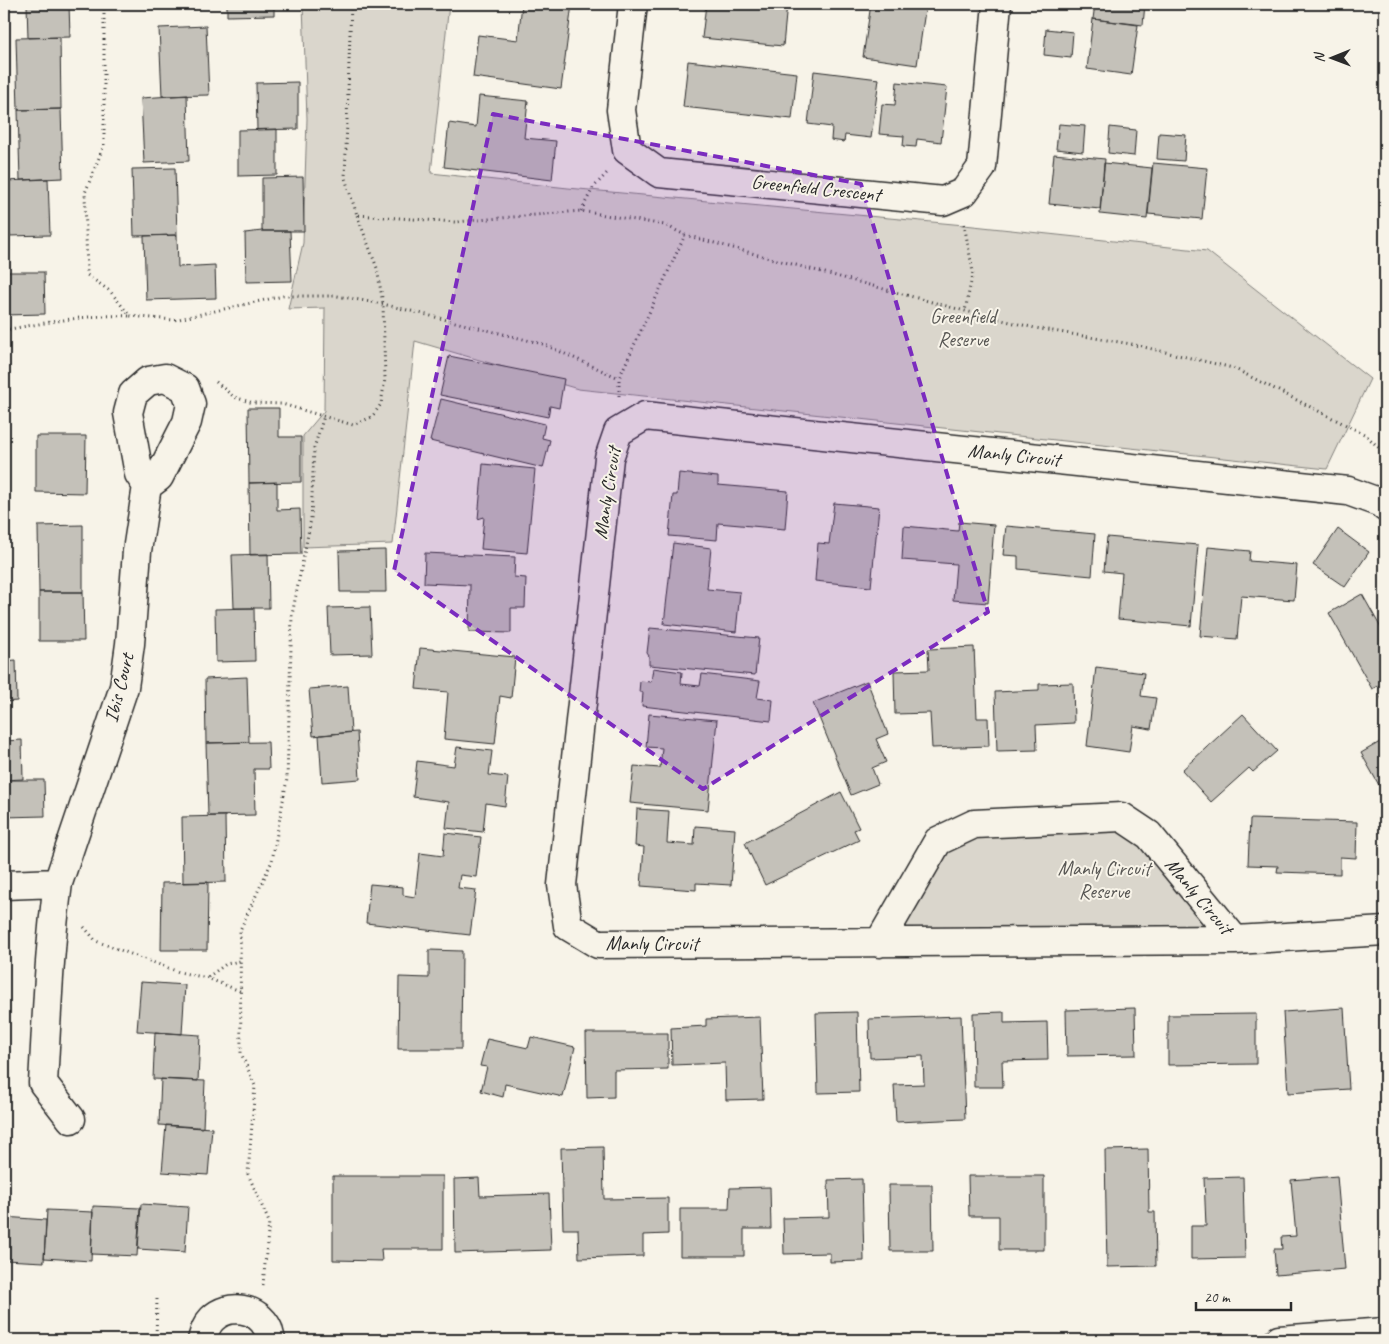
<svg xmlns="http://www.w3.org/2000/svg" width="1389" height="1344" font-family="Caveat,sans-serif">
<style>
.green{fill:#dad6cc;stroke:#82807c}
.building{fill:#c4c1b9;stroke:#2b2b2b}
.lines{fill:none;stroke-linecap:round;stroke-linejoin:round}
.street-casing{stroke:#2b2b2b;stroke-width:31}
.path{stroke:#2b2b2b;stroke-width:3;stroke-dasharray:1 4;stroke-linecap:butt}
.street{stroke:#f7f3e8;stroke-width:28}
.marked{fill:#7b2cbf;fill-opacity:0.2;stroke:#7b2cbf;stroke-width:4;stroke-dasharray:10 6;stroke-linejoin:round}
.labels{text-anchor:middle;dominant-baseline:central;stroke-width:4;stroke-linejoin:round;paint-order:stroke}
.street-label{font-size:20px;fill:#2b2b2b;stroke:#f7f3e8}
.park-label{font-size:20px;fill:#575653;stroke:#f7f3e8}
</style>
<rect width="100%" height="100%" fill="#f7f3e8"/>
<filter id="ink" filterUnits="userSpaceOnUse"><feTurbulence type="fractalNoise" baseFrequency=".02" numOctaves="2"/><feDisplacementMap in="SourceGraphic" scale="10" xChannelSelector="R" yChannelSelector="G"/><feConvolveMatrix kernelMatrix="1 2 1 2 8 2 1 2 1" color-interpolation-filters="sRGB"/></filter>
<g filter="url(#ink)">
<path class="green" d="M 303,4 L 449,4 L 431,173 L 568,188 L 964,225 L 1207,251 L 1370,379 L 1327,469 L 578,389 L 415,341 L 393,544 L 303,547 L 303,436 L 324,411 L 325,308 L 288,309 L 303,243 L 307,119 Z
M 1122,817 L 1235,940 L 879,943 L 938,841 Z"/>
<path class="building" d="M 27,4 L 69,4 L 70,37 L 28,38 Z
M 180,4 L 227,4 L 227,5 L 180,7 Z
M 227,4 L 274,4 L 274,15 L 227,16 Z
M 522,4 L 572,4 L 561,89 L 473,77 L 478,35 L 518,40 Z
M 706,4 L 787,4 L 783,46 L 702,38 Z
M 871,4 L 926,4 L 917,65 L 863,57 Z
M 1095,4 L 1145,4 L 1143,25 L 1093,19 Z
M 1093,19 L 1138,25 L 1131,75 L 1087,69 Z
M 206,26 L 209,95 L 162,96 L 159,28 Z
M 1046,29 L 1073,32 L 1071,58 L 1044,55 Z
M 60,37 L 61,109 L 18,110 L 16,38 Z
M 688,61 L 797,73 L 792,119 L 683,107 Z
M 814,71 L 879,79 L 871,138 L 845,135 L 844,142 L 831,140 L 832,127 L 808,124 Z
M 298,82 L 298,129 L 257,130 L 256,83 Z
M 897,82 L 947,87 L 941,142 L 917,139 L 916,147 L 903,146 L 904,136 L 879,134 L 882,104 L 895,105 Z
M 187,95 L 189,161 L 144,163 L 141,98 Z
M 479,96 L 528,101 L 524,138 L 556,141 L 552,180 L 444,167 L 449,123 L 476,127 Z
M 61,109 L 63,178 L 20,180 L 18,110 Z
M 1059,124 L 1085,126 L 1083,152 L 1056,149 Z
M 1110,127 L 1136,130 L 1134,156 L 1108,153 Z
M 277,129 L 277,175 L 238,176 L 238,130 Z
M 1159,133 L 1186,135 L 1184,161 L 1157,159 Z
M 1054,154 L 1105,159 L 1100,209 L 1049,204 Z
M 1104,163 L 1152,168 L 1147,219 L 1100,214 Z
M 1153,163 L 1207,168 L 1202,219 L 1148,214 Z
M 175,168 L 177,235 L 134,236 L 132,169 Z
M 303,177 L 304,231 L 262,231 L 262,178 Z
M 48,179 L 50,235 L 8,236 L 6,181 Z
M 262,231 L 290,231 L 292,281 L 246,282 L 245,233 Z
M 177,235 L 178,267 L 215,265 L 216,298 L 146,300 L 144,236 Z
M 4,272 L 44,272 L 45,314 L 4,315 Z
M 449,356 L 564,379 L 559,408 L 550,406 L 548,417 L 440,395 Z
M 441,399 L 545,424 L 542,438 L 550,440 L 543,468 L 430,441 Z
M 248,408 L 279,408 L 279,437 L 301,437 L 301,482 L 249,483 Z
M 36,436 L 86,436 L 85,493 L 36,492 Z
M 483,464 L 535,469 L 527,553 L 481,549 L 484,517 L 478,519 Z
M 679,473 L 718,477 L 718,485 L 788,491 L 785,529 L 718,523 L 717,540 L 669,536 L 673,495 L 677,495 Z
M 277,482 L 277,510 L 300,509 L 301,554 L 250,555 L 249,483 Z
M 834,503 L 879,507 L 871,587 L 815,581 L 818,543 L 829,544 Z
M 959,522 L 994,525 L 988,603 L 953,600 L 956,564 L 902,560 L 904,526 L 958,531 Z
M 83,525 L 83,592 L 39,592 L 38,526 Z
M 1006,526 L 1095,534 L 1092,576 L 1018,569 L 1018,556 L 1003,555 Z
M 1338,529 L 1369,552 L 1345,587 L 1313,565 Z
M 1107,537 L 1198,545 L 1191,626 L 1118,619 L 1122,573 L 1104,571 Z
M 673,543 L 711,548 L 707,589 L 740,592 L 736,632 L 664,624 Z
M 1208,547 L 1250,551 L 1249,561 L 1297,565 L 1294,600 L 1241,596 L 1237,639 L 1200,636 Z
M 385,550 L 386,592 L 340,592 L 339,551 Z
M 425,553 L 515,557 L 514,577 L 526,578 L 525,608 L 511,608 L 511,633 L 469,632 L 470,585 L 424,583 Z
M 268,554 L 269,608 L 234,608 L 232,555 Z
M 39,592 L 83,592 L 84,641 L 39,641 Z
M 1362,594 L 1385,635 L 1385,682 L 1372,689 L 1329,613 Z
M 370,607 L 372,654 L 330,655 L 328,608 Z
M 254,608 L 255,661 L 216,662 L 215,609 Z
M 650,628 L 759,638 L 755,675 L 649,665 L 649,656 L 647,653 Z
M 974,647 L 977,718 L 988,718 L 989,746 L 932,748 L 930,713 L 895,714 L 894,671 L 929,670 L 928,649 Z
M 420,648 L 515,657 L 511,698 L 500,696 L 495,744 L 444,739 L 448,692 L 416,689 Z
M 16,660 L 17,701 L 4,702 L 4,661 Z
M 1096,667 L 1144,673 L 1141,696 L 1156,698 L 1151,729 L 1133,726 L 1129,752 L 1087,746 Z
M 653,668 L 682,672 L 681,684 L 700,686 L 702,674 L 760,681 L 757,698 L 773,700 L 771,721 L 642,706 L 643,692 L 639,692 L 640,681 L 651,682 Z
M 247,677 L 249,742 L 206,743 L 205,679 Z
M 867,681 L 888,734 L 876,739 L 886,762 L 872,768 L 878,784 L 851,795 L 813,703 Z
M 1073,683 L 1074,723 L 1036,725 L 1037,750 L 997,751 L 995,692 L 1039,690 L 1039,684 Z
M 348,686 L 351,732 L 313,736 L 309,689 Z
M 1385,694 L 1385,705 L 1381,697 Z
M 649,714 L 717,720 L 708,810 L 630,803 L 634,766 L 660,768 L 662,748 L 646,747 Z
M 1243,714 L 1277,751 L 1253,772 L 1249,768 L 1211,802 L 1182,770 Z
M 357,732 L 360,779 L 322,782 L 319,735 Z
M 1385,739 L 1385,793 L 1384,794 L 1361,753 Z
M 22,740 L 23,779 L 4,780 L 4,741 Z
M 268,742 L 269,769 L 254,769 L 255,815 L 208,816 L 206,743 Z
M 457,747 L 492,751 L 489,775 L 508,777 L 505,806 L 486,803 L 483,832 L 446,828 L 449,802 L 413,797 L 417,761 L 454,766 Z
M 4,780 L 44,780 L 45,816 L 4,817 Z
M 841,792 L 859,828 L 854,830 L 859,840 L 765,885 L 745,843 Z
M 637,809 L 669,811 L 667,843 L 694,845 L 695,826 L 735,829 L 731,885 L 696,883 L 696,890 L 641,886 L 644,847 L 635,846 Z
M 225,816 L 226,882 L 183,883 L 182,817 Z
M 1250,819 L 1357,822 L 1356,858 L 1340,857 L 1340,874 L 1277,872 L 1278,866 L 1248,865 Z
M 445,833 L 481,837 L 476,877 L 460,875 L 458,888 L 476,890 L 470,935 L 366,923 L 370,884 L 403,887 L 403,895 L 415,897 L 420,853 L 443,856 Z
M 208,882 L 207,950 L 161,950 L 162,883 Z
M 429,950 L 462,951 L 461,1049 L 398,1049 L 399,977 L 429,978 Z
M 141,982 L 185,985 L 182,1034 L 137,1031 Z
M 1135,1008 L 1136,1055 L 1067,1056 L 1066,1010 Z
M 1344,1008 L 1349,1089 L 1288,1093 L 1283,1012 Z
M 857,1012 L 859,1092 L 818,1093 L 816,1013 Z
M 1004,1012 L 1004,1023 L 1047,1022 L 1048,1060 L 1002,1061 L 1003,1087 L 974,1087 L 973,1013 Z
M 1256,1014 L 1256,1064 L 1168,1065 L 1168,1015 Z
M 961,1016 L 965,1119 L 896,1122 L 894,1085 L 924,1084 L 923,1056 L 870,1058 L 869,1019 Z
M 760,1017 L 763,1099 L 726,1100 L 725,1063 L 672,1065 L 671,1028 L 706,1026 L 706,1019 Z
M 155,1032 L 200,1035 L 198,1081 L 153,1079 Z
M 586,1033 L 668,1033 L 668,1069 L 614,1070 L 614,1097 L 587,1098 Z
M 531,1037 L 575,1047 L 563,1097 L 505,1084 L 503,1097 L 481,1091 L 487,1067 L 480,1066 L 487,1039 L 528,1048 Z
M 161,1079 L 205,1081 L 203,1128 L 159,1125 Z
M 166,1125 L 212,1128 L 208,1175 L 162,1172 Z
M 603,1147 L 604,1199 L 668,1198 L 668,1234 L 643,1235 L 643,1256 L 579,1258 L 578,1229 L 563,1229 L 561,1148 Z
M 1148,1149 L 1149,1212 L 1155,1212 L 1156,1266 L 1107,1267 L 1105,1150 Z
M 333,1176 L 443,1176 L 443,1249 L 381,1249 L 382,1261 L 333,1260 Z
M 968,1176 L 1044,1176 L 1044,1250 L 999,1250 L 999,1216 L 969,1216 Z
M 1337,1176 L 1345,1269 L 1276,1275 L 1274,1249 L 1282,1249 L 1281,1237 L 1296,1236 L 1291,1180 Z
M 1243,1177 L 1245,1258 L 1191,1259 L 1191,1226 L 1206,1226 L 1204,1178 Z
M 479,1178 L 480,1196 L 549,1194 L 551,1250 L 455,1253 L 454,1179 Z
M 862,1179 L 864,1261 L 830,1262 L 830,1253 L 784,1254 L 783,1218 L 829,1217 L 828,1180 Z
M 889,1185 L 932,1185 L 933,1251 L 890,1251 Z
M 770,1187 L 771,1229 L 744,1229 L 744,1256 L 680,1256 L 680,1209 L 729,1209 L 730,1188 Z
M 141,1204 L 188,1207 L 185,1252 L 138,1249 Z
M 93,1206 L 140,1208 L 137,1256 L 91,1254 Z
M 47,1210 L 93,1212 L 91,1261 L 44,1258 Z
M 4,1217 L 46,1220 L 44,1262 L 4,1260 Z"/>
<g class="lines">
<g class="street-casing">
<path id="street" d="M 633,4 L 621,110 L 627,150 L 659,173 L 943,201 L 964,192 L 982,167 L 997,4
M 1385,507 L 1381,503 L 1348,491 L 645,416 L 618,432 L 609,458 L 562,885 L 568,926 L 598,944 L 1235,940 L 1385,931
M 58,883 L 124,687 L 130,644 L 137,551 L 147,486 L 139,474 L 128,413 L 133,394 L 148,381 L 165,378 L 185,388 L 191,404 L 187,422 L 159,477 L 147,486
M 4,885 L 58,883 C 49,949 47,1016 43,1083 L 71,1119
M 879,943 L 938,841 L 974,824 L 1122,817 L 1149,835 L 1235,940
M 202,1340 C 204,1333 206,1325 212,1319 C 228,1303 258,1307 268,1329 C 269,1332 270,1337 271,1340
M 1279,1340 L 1385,1332"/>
</g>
<path class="path" d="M 104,4 L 104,145 L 85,193 L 87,275 L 110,291 L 130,316 L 174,320 L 283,296 L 337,296 L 383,304 L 543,344 L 619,378
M 351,4 L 345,178 L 357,215 L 455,222 L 581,211 L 665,225 L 685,235 L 965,311 L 1035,328 L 1131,344 L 1233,368 L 1366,435 L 1385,454
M 581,211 L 593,188 L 607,173
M 964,224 L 973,272 L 965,311
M 4,330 C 46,323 87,314 129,316
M 216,382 L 234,397 L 253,403 L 282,404 L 353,425 L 372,417 L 381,404 L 385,379 L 383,304 L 377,268 L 357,215
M 619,396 L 619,378 L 685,235
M 84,927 L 96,941 L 179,972 L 207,978 L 240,991
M 208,977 L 226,964 L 240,961
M 263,1285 L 269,1222 L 248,1174 L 255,1086 L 241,1053 L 240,930 L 272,861 L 287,779 L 292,615 L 311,519 L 314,448 L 324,416
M 156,1340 L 157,1299"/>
<use href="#street" class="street"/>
</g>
</g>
<path class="marked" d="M 493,114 L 861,184 L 988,612 L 703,789 L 394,571 Z"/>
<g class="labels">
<g class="street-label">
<text transform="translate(816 188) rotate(6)">Greenfield Crescent</text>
<text transform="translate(1014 455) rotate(6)">Manly Circuit</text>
<text transform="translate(607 493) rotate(-81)">Manly Circuit</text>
<text transform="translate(119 688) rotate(-76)">Ibis Court</text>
<text transform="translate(1199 896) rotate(50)">Manly Circuit</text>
<text x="652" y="943">Manly Circuit</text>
</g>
<g class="park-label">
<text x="963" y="316">Greenfield<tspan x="963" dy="23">Reserve</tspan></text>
<text x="1104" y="868">Manly Circuit<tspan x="1104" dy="23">Reserve</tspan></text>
</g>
</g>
<rect width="1389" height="1344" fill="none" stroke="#f7f3e8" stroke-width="20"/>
<rect x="10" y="10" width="1369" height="1324" fill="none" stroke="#2b2b2b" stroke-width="2" filter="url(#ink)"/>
<g transform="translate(1332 58) rotate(269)" stroke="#f7f3e8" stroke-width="4" paint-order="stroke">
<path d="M0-4L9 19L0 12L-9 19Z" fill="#2b2b2b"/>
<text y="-8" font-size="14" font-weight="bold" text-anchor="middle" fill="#2b2b2b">N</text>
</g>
<path d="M1196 1302v8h95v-8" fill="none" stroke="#2b2b2b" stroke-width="2.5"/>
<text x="1204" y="1302" font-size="15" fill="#2b2b2b" stroke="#f7f3e8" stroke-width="4" paint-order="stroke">20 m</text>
</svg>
